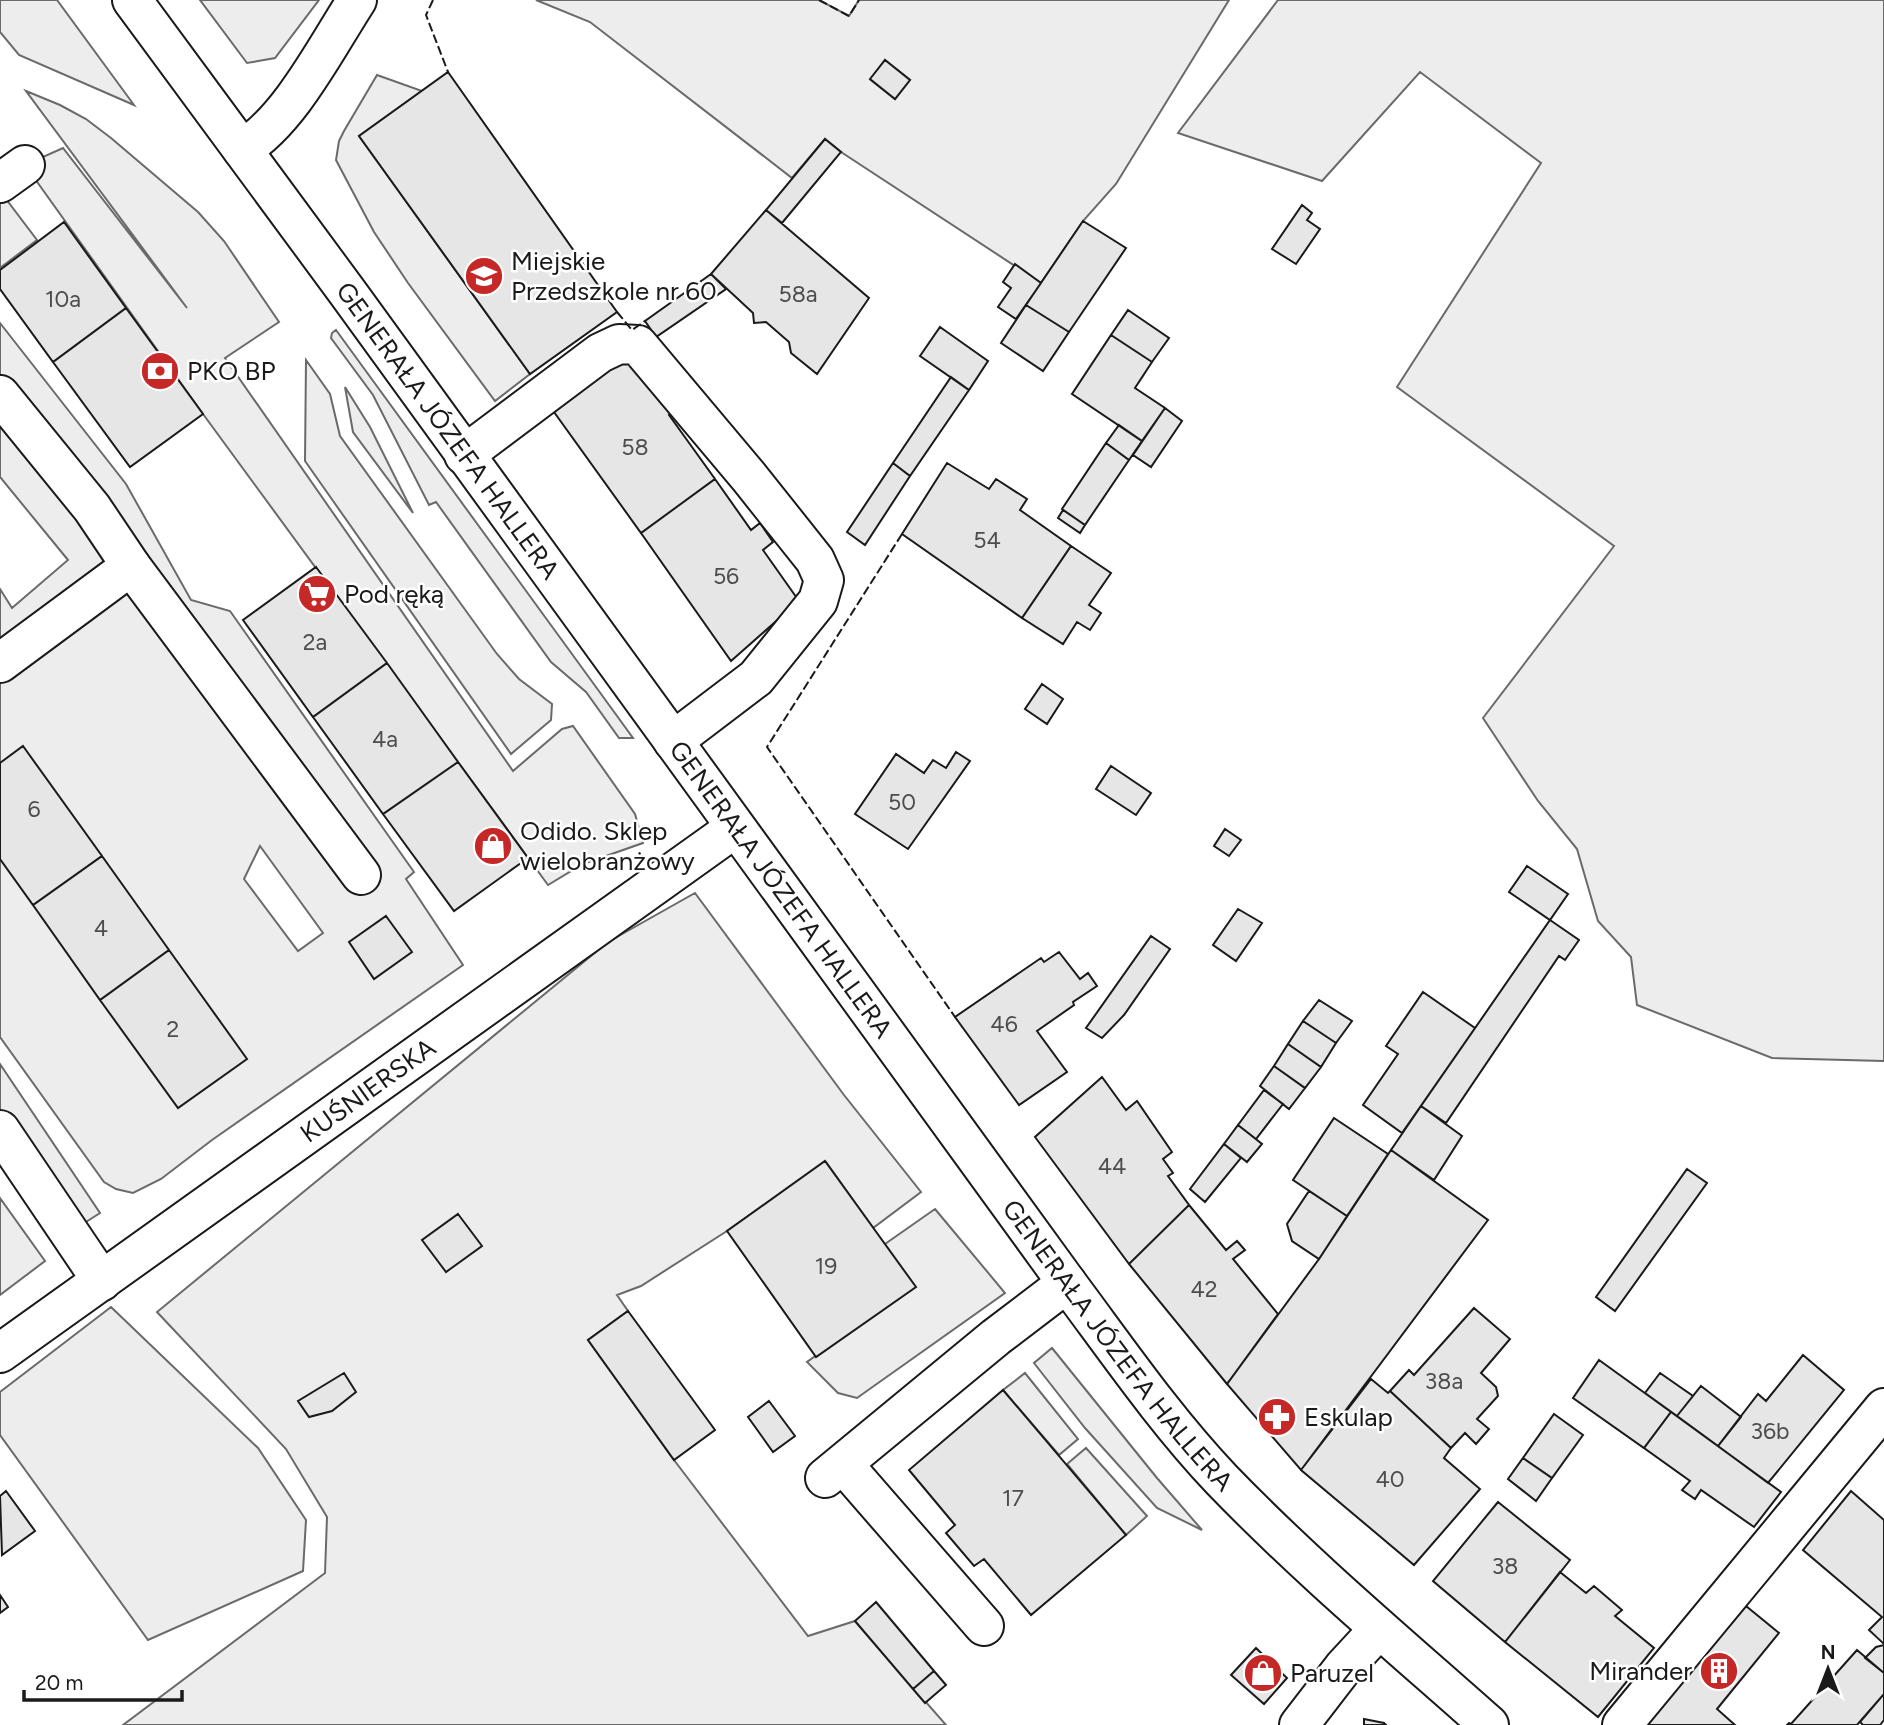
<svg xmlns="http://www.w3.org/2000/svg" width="1884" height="1725" font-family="Figtree,sans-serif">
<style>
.built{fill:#ededed;stroke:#6a6a6a;stroke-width:2;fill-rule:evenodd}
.building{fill:#e6e6e6;stroke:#1a1a1a;stroke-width:2}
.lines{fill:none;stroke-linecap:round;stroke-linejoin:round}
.minor-casing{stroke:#1a1a1a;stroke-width:42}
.minor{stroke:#fff;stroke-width:38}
.fence{stroke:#1a1a1a;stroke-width:2;stroke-dasharray:9 3.5;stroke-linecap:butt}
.labels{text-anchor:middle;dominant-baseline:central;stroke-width:5;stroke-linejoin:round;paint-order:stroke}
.number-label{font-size:23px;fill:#4d4d4d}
.poi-label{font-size:26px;fill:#1a1a1a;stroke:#fff;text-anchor:start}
.street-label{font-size:26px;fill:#1a1a1a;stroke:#fff}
</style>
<rect width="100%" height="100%" fill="#fff"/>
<path class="built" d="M 0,0 L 57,0 L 134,105 L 19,55 L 0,32 Z
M 200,0 L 319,0 L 275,58 L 247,63 Z
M 536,0 L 819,0 L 849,16 L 859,0 L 1229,0 L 1116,184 L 1083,221 L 1041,283 L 841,152 L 825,139 L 792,178 L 590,22 ZM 885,60 L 910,80 L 895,99 L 871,80 Z
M 1278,0 L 1884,0 L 1884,1061 L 1772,1058 L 1637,1005 L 1631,957 L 1598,921 L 1577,849 L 1538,801 L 1483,718 L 1614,546 L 1397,387 L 1541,163 L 1420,72 L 1322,181 L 1178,133 Z
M 377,75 L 422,91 L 359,136 L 530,374 L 495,401 L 408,283 L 374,232 L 336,160 L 339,141 L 344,131 Z
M 26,91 L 60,105 L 86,119 L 111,138 L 198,212 L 224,241 L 279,322 L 225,358 L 513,771 L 562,729 L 573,726 L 635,814 L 643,843 L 583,864 L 548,885 L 203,414 L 25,165 L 63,148 L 187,308 Z
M 0,191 L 37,240 L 0,268 Z
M 0,323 L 126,484 L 191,600 L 230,611 L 414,872 L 406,879 L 463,965 L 212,1140 L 161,1179 L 133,1193 L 116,1189 L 104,1182 L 0,1037 L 0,589 L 12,608 L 68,560 L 0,477 ZM 260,846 L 323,933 L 298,951 L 244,879 Z
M 336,330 L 580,665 L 633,738 L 619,738 L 586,692 L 551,662 L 436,502 L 429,505 L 373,395 L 331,338 L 332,333 Z
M 306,360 L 330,394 L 340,436 L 497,654 L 519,679 L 552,704 L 551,720 L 511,754 L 305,461 Z
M 345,387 L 370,427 L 413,513 L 353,432 Z
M 695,893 L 844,1095 L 921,1192 L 873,1228 L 826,1162 L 727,1231 L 641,1286 L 617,1295 L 628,1311 L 588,1340 L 674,1460 L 808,1636 L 855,1621 L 946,1725 L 123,1725 L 325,1573 L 327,1517 L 286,1449 L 157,1312 L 608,942 Z
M 0,1064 L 100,1213 L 78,1227 L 0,1111 Z
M 0,1198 L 45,1261 L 0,1295 Z
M 935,1209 L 1005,1293 L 857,1398 L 838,1393 L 807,1362 L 882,1309 L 885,1244 Z
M 111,1307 L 258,1448 L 306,1520 L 303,1571 L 148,1640 L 0,1435 L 0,1392 Z
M 1052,1348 L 1157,1478 L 1202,1530 L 1157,1508 L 1085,1428 L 1034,1363 Z
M 1025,1373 L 1078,1439 L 1059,1455 L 1003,1390 Z
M 1086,1448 L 1147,1516 L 1126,1535 L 1067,1464 Z"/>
<path class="building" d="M 885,60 L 910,80 L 895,99 L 870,79 Z
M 448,72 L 617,312 L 530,374 L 359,136 Z
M 825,139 L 841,152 L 782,223 L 766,210 Z
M 1302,205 L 1312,213 L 1307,220 L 1320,229 L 1296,264 L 1272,249 Z
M 766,210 L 869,298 L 817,374 L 791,353 L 789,342 L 766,322 L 754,323 L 753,313 L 711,274 Z
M 1083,221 L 1126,248 L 1069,332 L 1026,305 Z
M 64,222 L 126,308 L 53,362 L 0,289 L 0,270 Z
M 1015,264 L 1041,283 L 1016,319 L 998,307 L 1011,288 L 1003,282 Z
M 711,274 L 726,289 L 656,337 L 645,321 Z
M 1026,305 L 1069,332 L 1043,371 L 1001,343 Z
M 126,308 L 203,414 L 130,467 L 53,362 Z
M 1128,310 L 1169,338 L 1152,362 L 1111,335 Z
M 940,327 L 988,361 L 969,390 L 920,356 Z
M 1111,335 L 1152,362 L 1135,388 L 1165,408 L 1142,441 L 1072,394 Z
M 627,357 L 661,403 L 670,397 L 678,408 L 669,415 L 715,479 L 641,533 L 554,412 Z
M 951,377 L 969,390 L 910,476 L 893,463 Z
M 1165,408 L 1182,421 L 1151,467 L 1133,455 Z
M 1119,425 L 1142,441 L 1129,460 L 1106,443 Z
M 1106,443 L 1129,460 L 1085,525 L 1062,509 Z
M 893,463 L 910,476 L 865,545 L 847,532 Z
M 947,463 L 989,489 L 996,479 L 1027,499 L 1020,510 L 1071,546 L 1022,618 L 902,534 Z
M 715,479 L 751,530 L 760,523 L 773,542 L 763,550 L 799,601 L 731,661 L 641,533 Z
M 1063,510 L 1085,525 L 1080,533 L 1058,518 Z
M 1071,546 L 1111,573 L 1089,605 L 1101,613 L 1090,630 L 1077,622 L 1063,644 L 1022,618 Z
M 316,567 L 387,663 L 313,717 L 243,620 Z
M 387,663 L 458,762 L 383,814 L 313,717 Z
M 1042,684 L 1063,699 L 1047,724 L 1025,709 Z
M 23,746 L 102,856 L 33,905 L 0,859 L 0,763 Z
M 956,752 L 970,761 L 908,849 L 855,814 L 896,754 L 924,773 L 933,760 L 946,768 Z
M 458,762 L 528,858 L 454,911 L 383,814 Z
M 1111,766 L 1151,793 L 1136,815 L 1096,789 Z
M 1225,829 L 1241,840 L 1229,856 L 1214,846 Z
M 102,856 L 169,950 L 100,1000 L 33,905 Z
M 1527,866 L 1568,894 L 1550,920 L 1509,892 Z
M 1238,909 L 1262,923 L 1236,961 L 1213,945 Z
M 386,916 L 412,952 L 374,979 L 349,942 Z
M 1550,920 L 1579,940 L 1565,960 L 1559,956 L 1446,1123 L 1421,1106 Z
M 1151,936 L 1170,949 L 1124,1015 L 1102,1038 L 1086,1028 Z
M 169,950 L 247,1059 L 178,1108 L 100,1000 Z
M 1059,952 L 1080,979 L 1088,973 L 1097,986 L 1073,1002 L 1074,1005 L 1037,1031 L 1067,1072 L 1019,1105 L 955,1017 L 1041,958 L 1044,962 Z
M 1423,992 L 1475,1028 L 1402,1133 L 1363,1105 L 1398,1054 L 1386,1046 Z
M 1319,1000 L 1352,1021 L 1336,1043 L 1303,1021 Z
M 1303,1021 L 1336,1043 L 1321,1067 L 1288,1044 Z
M 1288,1044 L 1321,1067 L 1305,1088 L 1274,1066 Z
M 1274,1066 L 1305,1088 L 1289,1109 L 1260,1086 Z
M 1102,1077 L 1126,1110 L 1137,1101 L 1172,1152 L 1163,1159 L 1173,1173 L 1168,1176 L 1189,1205 L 1129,1264 L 1035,1137 Z
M 1264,1090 L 1283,1104 L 1256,1139 L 1238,1125 Z
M 1421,1106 L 1462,1136 L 1434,1180 L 1391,1150 Z
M 1334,1118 L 1388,1154 L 1347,1216 L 1293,1180 Z
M 1238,1125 L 1262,1144 L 1247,1162 L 1224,1144 Z
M 1224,1144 L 1241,1158 L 1205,1202 L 1190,1189 Z
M 1391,1150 L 1488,1220 L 1301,1470 L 1227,1384 L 1319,1259 Z
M 825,1161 L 916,1287 L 816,1357 L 727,1231 Z
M 1687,1169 L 1707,1183 L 1615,1311 L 1596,1297 Z
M 1309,1191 L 1347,1216 L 1319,1259 L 1292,1241 L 1287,1224 Z
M 1189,1205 L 1226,1250 L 1237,1241 L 1245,1250 L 1233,1259 L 1278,1314 L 1227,1384 L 1129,1264 Z
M 458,1214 L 482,1246 L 446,1272 L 422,1240 Z
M 1474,1308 L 1510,1339 L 1481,1373 L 1496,1387 L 1498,1396 L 1477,1419 L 1489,1429 L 1476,1444 L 1465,1433 L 1451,1448 L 1390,1391 L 1409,1370 L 1414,1375 Z
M 628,1311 L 715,1430 L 674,1460 L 588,1340 Z
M 1803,1355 L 1844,1390 L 1768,1483 L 1718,1446 L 1758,1394 L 1766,1401 Z
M 1599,1360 L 1671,1412 L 1644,1448 L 1573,1398 Z
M 344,1373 L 356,1392 L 332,1411 L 309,1417 L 298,1401 Z
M 1660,1373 L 1693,1396 L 1677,1416 L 1645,1393 Z
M 1371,1379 L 1388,1393 L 1390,1391 L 1451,1448 L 1444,1458 L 1480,1489 L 1414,1565 L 1301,1470 Z
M 1701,1386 L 1741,1417 L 1718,1446 L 1677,1416 Z
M 1003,1390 L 1126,1535 L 1031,1615 L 984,1559 L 974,1566 L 946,1533 L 955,1525 L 909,1470 Z
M 769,1401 L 795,1436 L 773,1452 L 748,1417 Z
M 1671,1412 L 1781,1492 L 1754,1527 L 1701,1490 L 1695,1499 L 1682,1490 L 1690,1481 L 1644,1448 Z
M 1554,1414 L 1583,1435 L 1552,1478 L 1523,1458 Z
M 1523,1458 L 1552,1478 L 1536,1501 L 1508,1479 Z
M 6,1491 L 35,1531 L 2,1555 L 0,1496 Z
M 1851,1491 L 1884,1520 L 1884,1644 L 1869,1630 L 1882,1617 L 1803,1550 Z
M 1498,1502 L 1570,1560 L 1505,1642 L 1433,1581 Z
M 1560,1572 L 1586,1593 L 1594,1586 L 1622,1610 L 1615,1616 L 1654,1648 L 1598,1717 L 1505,1642 Z
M 0,1595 L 8,1607 L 0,1613 Z
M 876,1602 L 934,1671 L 913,1689 L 855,1621 Z
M 1746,1606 L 1779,1633 L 1717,1709 L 1735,1725 L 1645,1725 Z
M 1884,1645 L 1884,1673 L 1865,1658 L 1876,1647 Z
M 1256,1648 L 1287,1678 L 1264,1704 L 1231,1675 Z
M 1857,1650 L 1884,1673 L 1884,1694 L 1857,1725 L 1787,1725 L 1789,1723 L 1791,1724 Z
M 934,1671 L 946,1685 L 925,1703 L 913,1689 Z
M 1884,1694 L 1884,1720 L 1880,1725 L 1863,1725 L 1860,1722 Z
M 1364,1719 L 1384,1723 L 1386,1725 L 1364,1725 Z"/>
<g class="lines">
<g class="minor-casing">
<g id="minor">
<path id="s1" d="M 132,0 L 348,293 L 1067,1283 C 1117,1350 1165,1420 1222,1480 C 1306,1567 1399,1645 1489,1725"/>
<path d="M 242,149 C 289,122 327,46 357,0"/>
<path d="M 0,183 L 25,165"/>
<path d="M 0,395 L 92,508 L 131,566 L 361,875"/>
<path d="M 464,455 L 600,353 L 619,344 L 638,345 L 749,477 L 815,560 L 824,580 L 818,601 L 756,678 L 673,741"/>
<path d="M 0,663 L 131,566"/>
<path d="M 0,1130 L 102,1281"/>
<path id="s2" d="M 0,1353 L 735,828"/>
<path d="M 843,1464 L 984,1626"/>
<path d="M 825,1478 L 996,1337 L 1067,1283"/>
<path d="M 1299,1725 L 1343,1668 L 1379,1629"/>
<path d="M 1622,1725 L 1884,1408"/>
</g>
</g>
<use href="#minor" class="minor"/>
<path class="fence" d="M 433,0 L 426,15 L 448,72
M 819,0 L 849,16 L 859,0
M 617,312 L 632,330 L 645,321
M 902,534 L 767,747 L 955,1017"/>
</g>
<defs>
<g id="school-disc" transform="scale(2.0125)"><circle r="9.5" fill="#c62828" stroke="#fff"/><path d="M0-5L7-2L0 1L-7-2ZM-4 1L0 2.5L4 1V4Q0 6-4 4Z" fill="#fff"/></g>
<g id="bank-disc" transform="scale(2.0125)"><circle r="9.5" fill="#c62828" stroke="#fff"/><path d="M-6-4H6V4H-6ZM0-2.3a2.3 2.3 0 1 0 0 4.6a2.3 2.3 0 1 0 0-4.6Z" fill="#fff"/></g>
<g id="supermarket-disc" transform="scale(2.0125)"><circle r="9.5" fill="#c62828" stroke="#fff"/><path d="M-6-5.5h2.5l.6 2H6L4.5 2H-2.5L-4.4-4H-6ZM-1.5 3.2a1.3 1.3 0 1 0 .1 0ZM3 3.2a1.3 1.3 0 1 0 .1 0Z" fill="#fff"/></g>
<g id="shop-disc" transform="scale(2.0125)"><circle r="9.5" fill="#c62828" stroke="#fff"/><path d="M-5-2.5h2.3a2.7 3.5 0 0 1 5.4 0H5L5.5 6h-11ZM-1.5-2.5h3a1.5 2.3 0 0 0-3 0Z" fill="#fff"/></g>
<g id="pharmacy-disc" transform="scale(2.0125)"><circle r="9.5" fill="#c62828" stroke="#fff"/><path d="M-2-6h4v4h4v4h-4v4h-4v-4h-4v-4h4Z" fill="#fff"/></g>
<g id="building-disc" transform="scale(2.0125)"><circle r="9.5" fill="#c62828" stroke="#fff"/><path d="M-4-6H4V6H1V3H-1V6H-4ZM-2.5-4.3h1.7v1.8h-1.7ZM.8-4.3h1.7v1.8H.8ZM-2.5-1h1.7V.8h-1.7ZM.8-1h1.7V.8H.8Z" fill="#fff"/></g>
</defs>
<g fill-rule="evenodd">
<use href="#school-disc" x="484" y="276"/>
<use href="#bank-disc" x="160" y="371"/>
<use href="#supermarket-disc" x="317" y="594"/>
<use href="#shop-disc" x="493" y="846"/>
<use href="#pharmacy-disc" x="1277" y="1417"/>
<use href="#building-disc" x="1719" y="1671"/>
<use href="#shop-disc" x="1263" y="1673"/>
</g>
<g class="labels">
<g class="number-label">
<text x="798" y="294">58a</text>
<text x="63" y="299">10a</text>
<text x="635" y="447">58</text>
<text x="987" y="540">54</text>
<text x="726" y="576">56</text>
<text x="315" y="642">2a</text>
<text x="385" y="739">4a</text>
<text x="902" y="802">50</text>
<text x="34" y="809">6</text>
<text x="101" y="928">4</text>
<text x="1004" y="1024">46</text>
<text x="173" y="1029">2</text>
<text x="1112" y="1166">44</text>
<text x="826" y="1266">19</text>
<text x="1204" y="1289">42</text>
<text x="1444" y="1381">38a</text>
<text x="1770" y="1431">36b</text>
<text x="1390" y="1479">40</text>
<text x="1013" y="1498">17</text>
<text x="1505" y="1566">38</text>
</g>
<g class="poi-label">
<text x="511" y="261">Miejskie<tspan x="511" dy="30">Przedszkole nr 60</tspan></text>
<text x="187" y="371">PKO BP</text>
<text x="344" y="594">Pod ręką</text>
<text x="520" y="831">Odido. Sklep<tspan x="520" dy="30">wielobranżowy</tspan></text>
<text x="1304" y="1417">Eskulap</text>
<text x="1692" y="1671" text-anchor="end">Mirander</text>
<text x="1290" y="1673">Paruzel</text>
</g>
<g class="street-label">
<text stroke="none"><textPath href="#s1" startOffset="534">GENERAŁA JÓZEFA HALLERA</textPath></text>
<text stroke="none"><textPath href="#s1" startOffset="1101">GENERAŁA JÓZEFA HALLERA</textPath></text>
<text stroke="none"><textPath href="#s2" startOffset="452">KUŚNIERSKA</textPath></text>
<text stroke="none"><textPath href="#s1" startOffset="1668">GENERAŁA JÓZEFA HALLERA</textPath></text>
</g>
</g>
<g transform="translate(1828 1669)" stroke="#ffffff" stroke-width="5" paint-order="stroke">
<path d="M0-5L12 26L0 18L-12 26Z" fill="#1a1a1a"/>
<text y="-10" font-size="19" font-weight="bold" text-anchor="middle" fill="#1a1a1a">N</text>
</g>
<path d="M24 1690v10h158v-10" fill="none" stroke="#1a1a1a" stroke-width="3.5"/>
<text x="35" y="1690" font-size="21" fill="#1a1a1a" stroke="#ffffff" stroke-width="5" paint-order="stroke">20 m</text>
</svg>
